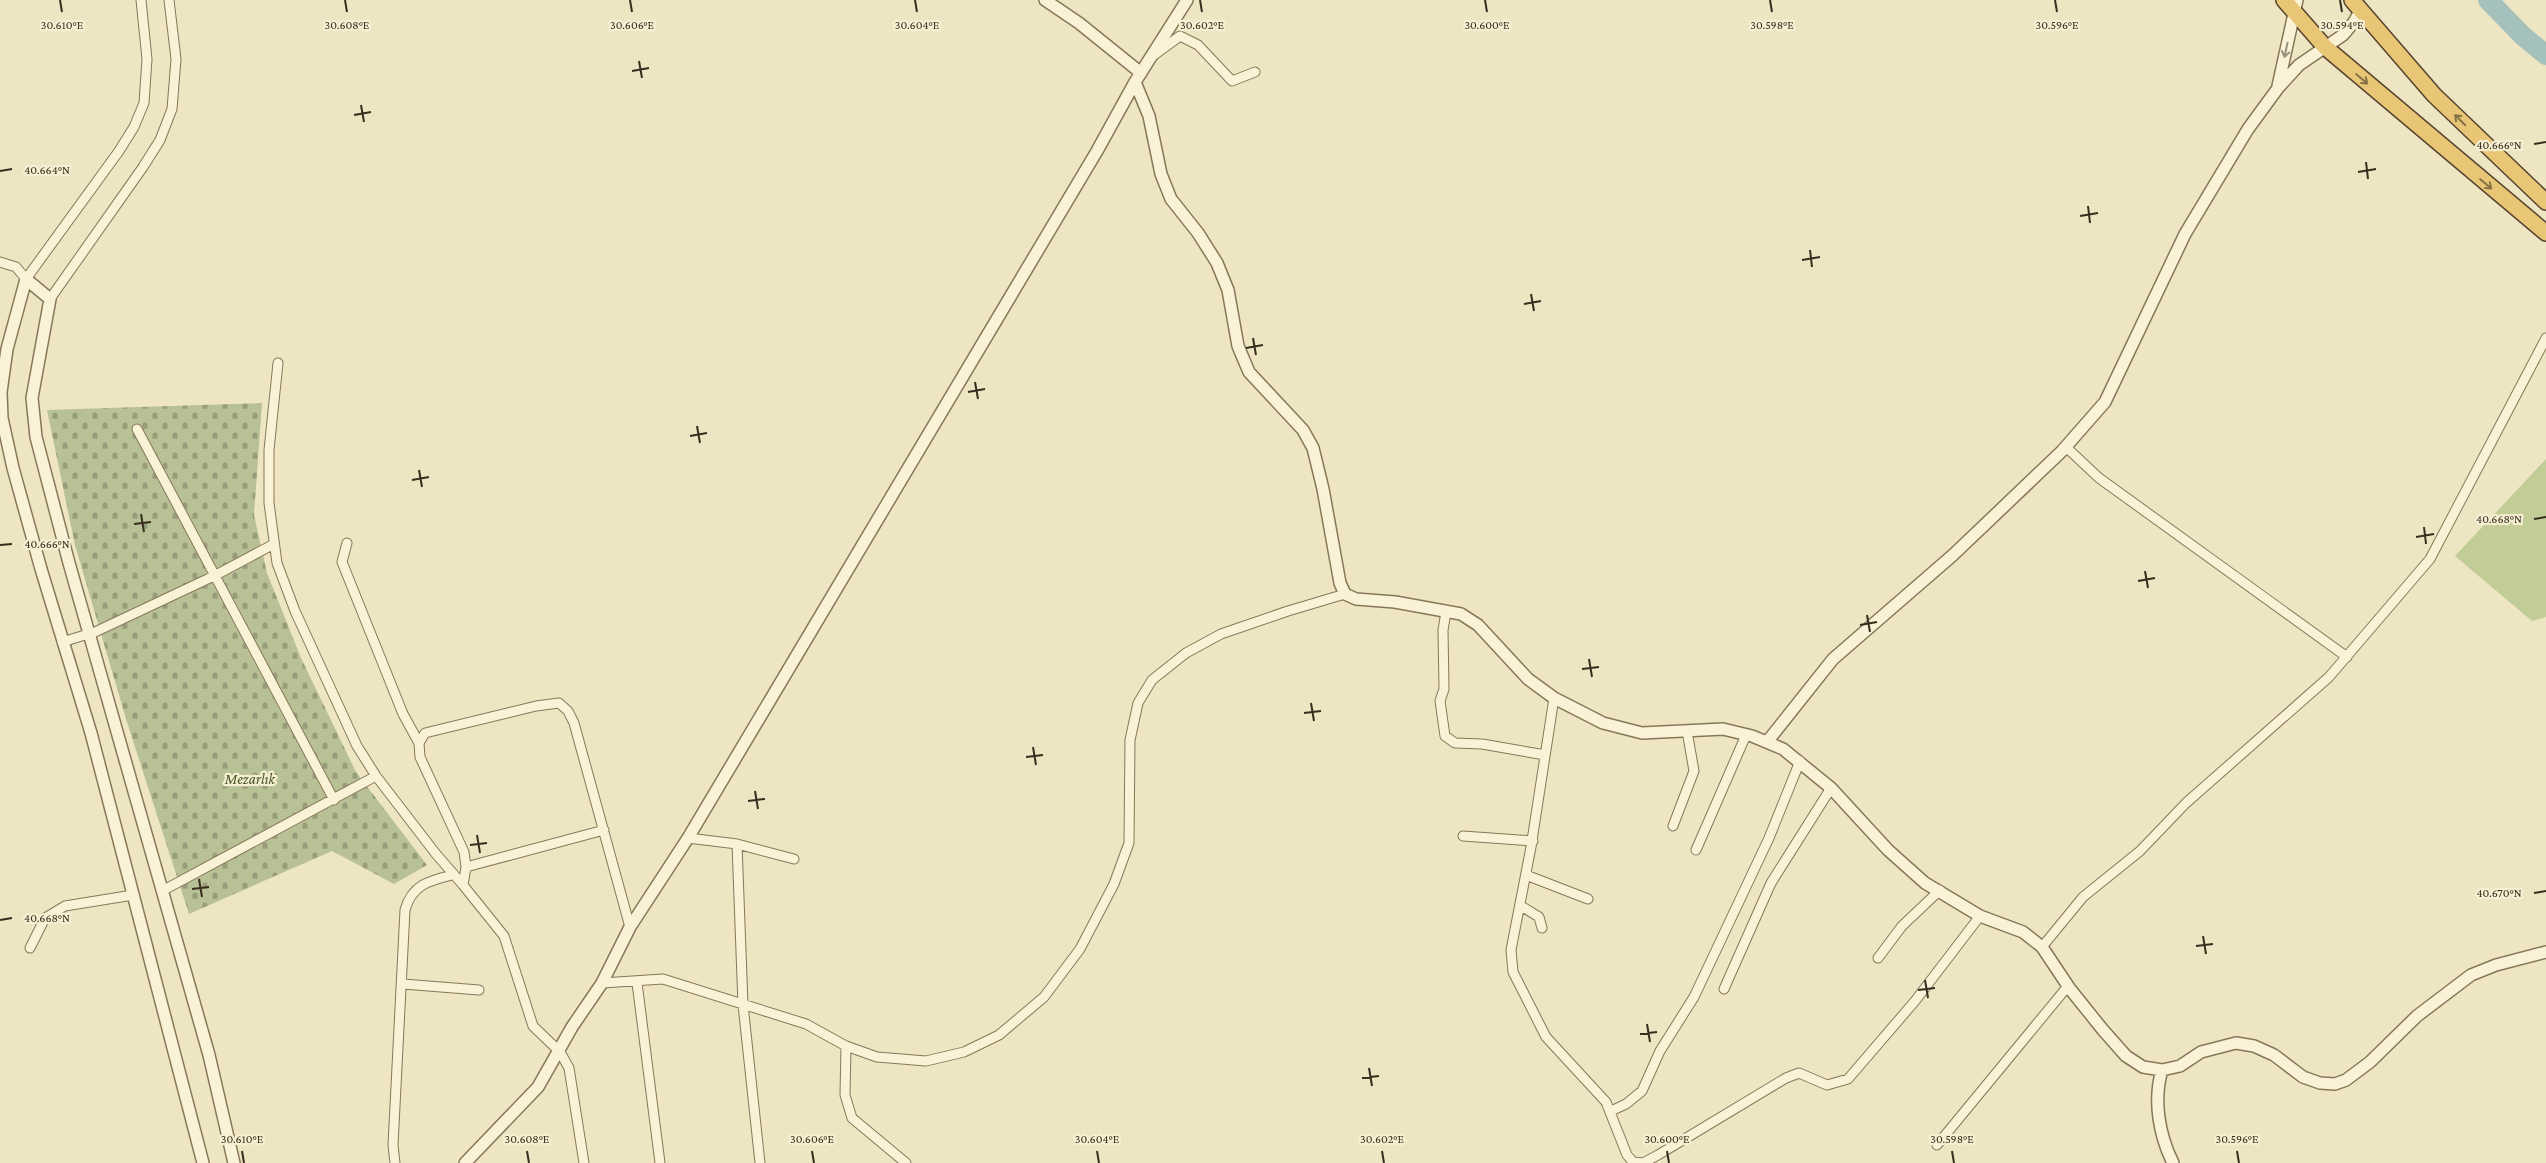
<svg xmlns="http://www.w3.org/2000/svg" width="2546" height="1163" font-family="'Crimson Pro',serif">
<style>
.cemetery{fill:url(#cemetery-stones)}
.garden{fill:#c1cc96}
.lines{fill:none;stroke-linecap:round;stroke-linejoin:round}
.river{stroke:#a5c1bb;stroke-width:20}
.minor-casing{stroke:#887759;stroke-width:11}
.tertiary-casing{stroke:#887759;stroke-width:14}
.trunk-casing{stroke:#56442e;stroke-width:18}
.minor{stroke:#f9f2d6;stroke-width:9}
.tertiary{stroke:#f9f2d6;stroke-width:11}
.trunk{stroke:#e8c676;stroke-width:15}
.oneway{stroke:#98907a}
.oneway2{stroke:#877246}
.ticks{fill:none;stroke:#382d1e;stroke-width:2}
.labels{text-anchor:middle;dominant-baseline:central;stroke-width:4.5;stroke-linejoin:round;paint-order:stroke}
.park-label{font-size:15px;font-style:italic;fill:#445524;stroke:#f6efd2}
.ticks-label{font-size:12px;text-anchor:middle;fill:#382d1e;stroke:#f6efd2;stroke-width:4.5;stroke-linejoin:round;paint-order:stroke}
</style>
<defs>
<pattern id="cemetery-stones" width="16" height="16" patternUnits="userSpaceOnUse" patternTransform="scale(1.25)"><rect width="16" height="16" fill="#b8c196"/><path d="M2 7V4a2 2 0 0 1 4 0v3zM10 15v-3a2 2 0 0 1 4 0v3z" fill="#979d7a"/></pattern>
</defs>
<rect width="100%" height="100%" fill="#eee5c3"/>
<path class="cemetery" d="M 262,403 L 254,515 L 267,573 L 301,658 L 356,772 L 427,865 L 394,884 L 332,851 L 189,914 L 126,719 L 75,545 L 47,410 Z"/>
<path class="garden" d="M 2546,459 L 2546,617 L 2532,621 L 2455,556 Z"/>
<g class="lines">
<path class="river" d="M 2488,0 L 2523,36 L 2546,55"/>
<g class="minor-casing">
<path id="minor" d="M 1154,55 L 1180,36 L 1198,45 L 1232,81 L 1255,72
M 0,262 L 16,267 L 26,279 L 119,151 L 134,127 L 144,103 L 147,59 L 141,0
M 50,299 L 143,167 L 160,140 L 172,109 L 176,59 L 169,0
M 278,363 L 269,450 L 269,503 L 277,563 L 295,611 L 357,746 L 376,776 L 436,854 L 463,885 L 504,936 L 533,1026 L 560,1052 L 569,1068 L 584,1163
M 137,429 L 334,800
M 2066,447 L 2099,478 L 2347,657
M 347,543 L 342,562 L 403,714 L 419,743
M 1446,612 L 1443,630 L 1444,689 L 1440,701 L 1445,736 L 1455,743 L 1482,744 L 1545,755
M 62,642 L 95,632 L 214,576 L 274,544
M 1554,698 L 1531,847 L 1511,950 L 1513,972 L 1546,1037 L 1606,1102 L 1627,1155 L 1633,1162 L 1643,1163 L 1658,1155 L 1786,1078 L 1799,1073 L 1827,1085 L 1848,1079 L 1915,1001 L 1980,916
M 1673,826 L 1694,771 L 1687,731
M 1463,836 L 1533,841
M 688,838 L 737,844 L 794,859
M 737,844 L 743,1005 L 760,1163
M 1696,850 L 1746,735
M 466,867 L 604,830
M 1526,875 L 1588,899
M 463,885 L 466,867 L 464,852 L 420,757 L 419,743 L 425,733 L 536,706 L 559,703 L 568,711 L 574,723 L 630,927
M 162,891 L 376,776
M 1521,906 L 1539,917 L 1542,928
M 2042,947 L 2083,897 L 2140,851 L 2186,803 L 2329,677 L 2430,559 L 2546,338
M 30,948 L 45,918 L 65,906 L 133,895
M 1878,958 L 1902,926 L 1940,890
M 602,983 L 663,979 L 806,1024 L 846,1046 L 877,1057 L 926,1061 L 964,1052 L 999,1035 L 1044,997 L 1080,949 L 1114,884 L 1129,843 L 1130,740 L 1138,703 L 1152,680 L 1186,653 L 1221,634 L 1288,611 L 1345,594
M 637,983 L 660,1163
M 403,984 L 479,990
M 1724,989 L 1771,883 L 1831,788
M 846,1046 L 845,1095 L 852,1118 L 906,1163
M 1611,1111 L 1626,1104 L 1642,1091 L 1660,1051 L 1694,997 L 1769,838 L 1800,761
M 1937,1145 L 2068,986
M 395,1163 L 393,1145 L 405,910 C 412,885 428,881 452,875"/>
</g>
<g class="tertiary-casing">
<path id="tertiary" d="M 1045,0 L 1079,23 L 1141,73
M 1135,82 L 1149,116 L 1161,174 L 1171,199 L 1198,233 L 1217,263 L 1228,290 L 1238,346 L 1249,372 L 1303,430 L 1313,448 L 1323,489 L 1340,583 L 1345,594 L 1356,599 L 1395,602 L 1461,614 L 1478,625 L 1528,679 L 1554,698 L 1603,723 L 1642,733 L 1723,729 L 1752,736 L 1783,749 L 1831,788 L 1888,850 L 1925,883 L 1980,916 L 2023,932 L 2042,947 L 2070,989 L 2103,1030 L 2126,1056 L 2143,1067 L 2162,1070 L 2180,1066 L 2201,1052 L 2236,1043 L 2254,1046 L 2274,1055 L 2303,1077 L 2320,1083 L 2335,1084 L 2346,1080 L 2370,1062 L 2417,1016 L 2471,975 L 2496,965 L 2546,952
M 2278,86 L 2297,0
M 1767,742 L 1833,659 L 1953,555 L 2062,451 L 2105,402 L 2185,234 L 2248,129 L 2278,88 L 2299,65 L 2343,35 L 2354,22 L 2361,9
M 2162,1070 C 2153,1100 2159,1135 2173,1163
M 203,1163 L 91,733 L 41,569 L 13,468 L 2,418 L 1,392 L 7,349 L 26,279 L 50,299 L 32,398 L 36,437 L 69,563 L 209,1055 L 234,1163
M 465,1163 L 538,1087 L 572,1027 L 602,983 L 630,927 L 688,838 L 1097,151 L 1135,82 L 1187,0"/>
</g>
<g class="trunk-casing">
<path id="trunk" d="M 2284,0 L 2325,47 L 2546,233
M 2352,0 L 2434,95 L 2546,202"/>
</g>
<use href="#minor" class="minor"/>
<use href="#tertiary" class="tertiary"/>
<use href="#trunk" class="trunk"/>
</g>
<defs><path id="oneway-shaft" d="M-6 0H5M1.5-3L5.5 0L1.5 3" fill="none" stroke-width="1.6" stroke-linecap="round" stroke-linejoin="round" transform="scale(1.25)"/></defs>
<use class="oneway" href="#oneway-shaft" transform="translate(2286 50) rotate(102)"/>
<g class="oneway2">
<use href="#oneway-shaft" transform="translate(2362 79) rotate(40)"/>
<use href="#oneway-shaft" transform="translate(2460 120) rotate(-135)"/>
<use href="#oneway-shaft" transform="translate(2486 184) rotate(40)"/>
</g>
<path class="ticks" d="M 60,0 L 62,12M 345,0 L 347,12M 630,0 L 632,12M 915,0 L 917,12M 1200,0 L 1202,12M 1485,0 L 1487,12M 1770,0 L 1772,12M 2055,0 L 2057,12M 2340,0 L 2342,12M 639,61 L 642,78M 632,71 L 649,68M 361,105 L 364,122M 354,115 L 371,112M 2534,144 L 2546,142M 2366,162 L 2368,179M 0,171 L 12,169M 2358,172 L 2376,169M 2088,206 L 2090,223M 2080,216 L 2098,213M 1810,250 L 1812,267M 1802,260 L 1820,257M 1531,294 L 1534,311M 1524,304 L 1541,301M 1253,338 L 1256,355M 1246,348 L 1263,345M 975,382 L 978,399M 968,392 L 985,389M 697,426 L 700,443M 690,436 L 707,433M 419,470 L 422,487M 412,480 L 429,477M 141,514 L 144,532M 2534,519 L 2546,517M 134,524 L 151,522M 2424,527 L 2426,544M 2416,537 L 2434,534M 0,545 L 12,544M 2145,571 L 2148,588M 2138,581 L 2155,578M 1867,615 L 1870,632M 1860,625 L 1877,622M 1589,659 L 1592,677M 1582,669 L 1599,667M 1311,703 L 1314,721M 1304,713 L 1321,711M 1033,747 L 1036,765M 1026,757 L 1043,755M 755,791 L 758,809M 748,801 L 765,799M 477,835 L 480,853M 470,845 L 487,843M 199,879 L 202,897M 192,889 L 209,887M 2534,893 L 2546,891M 0,920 L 12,918M 2203,936 L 2206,954M 2196,946 L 2213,944M 1925,980 L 1928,998M 1918,990 L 1935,988M 1647,1024 L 1650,1042M 1640,1034 L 1657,1032M 1369,1068 L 1372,1086M 1362,1078 L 1379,1076M 242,1151 L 244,1163M 527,1151 L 529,1163M 812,1151 L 814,1163M 1097,1151 L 1099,1163M 1382,1151 L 1384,1163M 1667,1151 L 1669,1163M 1952,1151 L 1954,1163M 2237,1151 L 2239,1163"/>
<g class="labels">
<g class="park-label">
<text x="250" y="779">Mezarlık</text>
</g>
</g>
<g class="ticks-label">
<text x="62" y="29">30.610°E</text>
<text x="347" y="29">30.608°E</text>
<text x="632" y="29">30.606°E</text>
<text x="917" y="29">30.604°E</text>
<text x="1202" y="29">30.602°E</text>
<text x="1487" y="29">30.600°E</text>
<text x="1772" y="29">30.598°E</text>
<text x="2057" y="29">30.596°E</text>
<text x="2342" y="29">30.594°E</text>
<text x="2499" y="149">40.666°N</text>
<text x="47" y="174">40.664°N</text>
<text x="2499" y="523">40.668°N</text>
<text x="47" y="548">40.666°N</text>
<text x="2499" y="897">40.670°N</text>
<text x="47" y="922">40.668°N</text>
<text x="242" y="1143">30.610°E</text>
<text x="527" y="1143">30.608°E</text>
<text x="812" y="1143">30.606°E</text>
<text x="1097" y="1143">30.604°E</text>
<text x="1382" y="1143">30.602°E</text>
<text x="1667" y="1143">30.600°E</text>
<text x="1952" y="1143">30.598°E</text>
<text x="2237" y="1143">30.596°E</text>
</g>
</svg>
